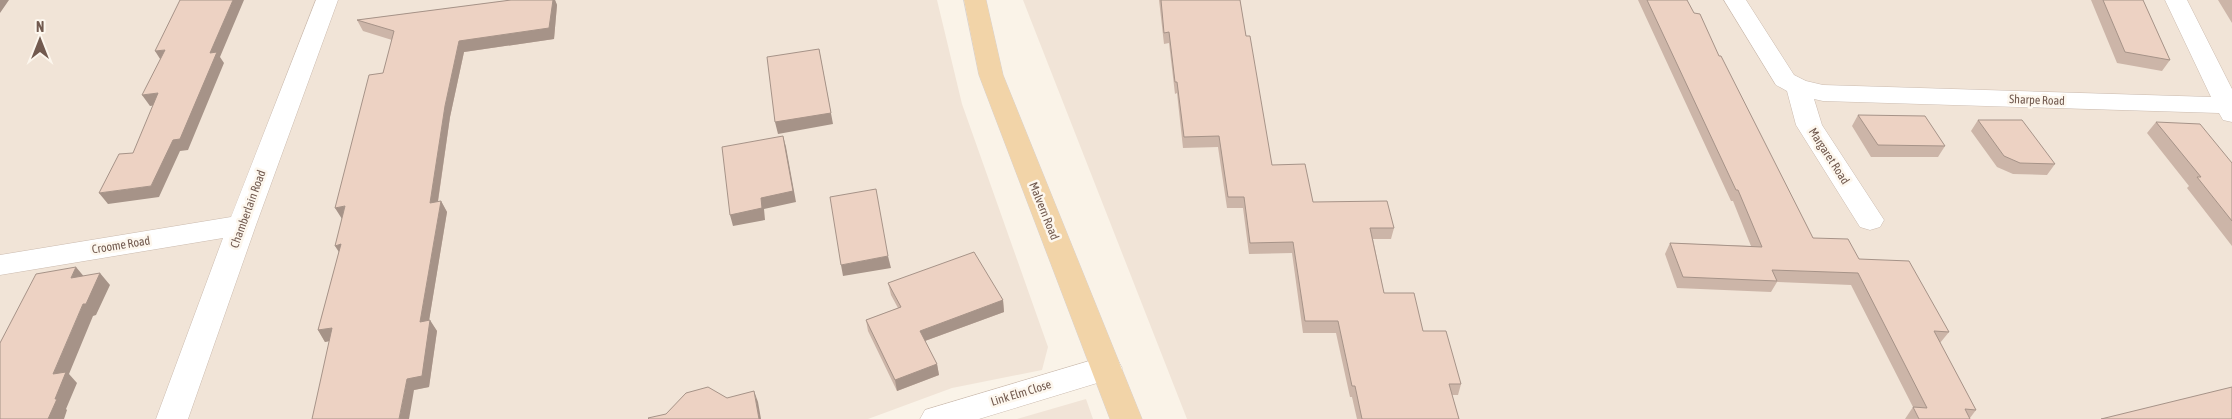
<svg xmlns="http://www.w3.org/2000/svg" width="2232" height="419" font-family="'Asap Condensed',sans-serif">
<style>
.residential{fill:#f1e4d7}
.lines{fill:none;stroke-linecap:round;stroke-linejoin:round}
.minor-casing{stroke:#cbbbaf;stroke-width:1}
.major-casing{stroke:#d8d1ce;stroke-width:1}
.minor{fill:#fff;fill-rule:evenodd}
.major{fill:#f2d4a8;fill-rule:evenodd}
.wall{fill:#ccb5a8}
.shaded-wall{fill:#a69388}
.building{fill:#edd2c3;stroke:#a69388}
.labels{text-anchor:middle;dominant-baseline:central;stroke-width:5;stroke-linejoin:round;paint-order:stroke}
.street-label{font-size:12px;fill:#725a4f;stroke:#fdf7ee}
</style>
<rect width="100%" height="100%" fill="#faf3e8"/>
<path class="residential" d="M 0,0 L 937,0 L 962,104 L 1048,347 L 1042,370 L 952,388 L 868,419 L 0,419 Z
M 1023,0 L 2232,0 L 2232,419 L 1187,419 Z
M 1086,399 L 1093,419 L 1017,419 Z"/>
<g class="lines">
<g class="minor-casing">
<path id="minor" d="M 316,0 L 338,0 L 256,225 L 188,419 L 156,419 L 223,238 L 0,275 L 0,255 L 231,217 Z
M 1724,0 L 1746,0 L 1794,75 L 1806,81 L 1823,85 L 2211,97 L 2165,0 L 2187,0 L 2232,89 L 2232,122 L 2223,120 L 2219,113 L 1823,101 L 1814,99 L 1822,125 L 1884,220 L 1880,227 L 1870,230 L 1860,227 L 1796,125 L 1787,91 L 1776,85 Z
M 1106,356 L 1117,359 L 1122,368 L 1117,377 L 979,419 L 920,419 L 925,410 Z"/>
</g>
<g class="major-casing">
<path id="major" d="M 964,0 L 986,0 L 1003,75 L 1142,419 L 1110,419 L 979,75 Z"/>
</g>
<use href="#minor" class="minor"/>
<use href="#major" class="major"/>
</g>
<path class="wall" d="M 511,0 L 555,0 L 557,5 L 554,39 L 464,52 L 450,117 L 438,202 L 441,201 L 447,212 L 429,320 L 437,331 L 429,387 L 414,390 L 329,341 L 325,342 L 318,330 L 339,252 L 383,73 L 392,40 L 363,31 L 357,20 Z
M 1159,0 L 1240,0 L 1246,36 L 1272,165 L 1313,202 L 1394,228 L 1391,239 L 1373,239 L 1384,293 L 1423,331 L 1461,384 L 1458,395 L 1452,395 L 1459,419 L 1357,419 L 1352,397 L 1350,397 L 1336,333 L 1303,333 L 1292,253 L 1249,254 L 1243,208 L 1227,208 L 1218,147 L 1183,148 L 1177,93 L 1175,94 L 1169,43 L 1164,44 Z
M 1638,0 L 1687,0 L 1694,13 L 1719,56 L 1813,238 L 1859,259 L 1949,332 L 1940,343 L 1976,410 L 1970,418 L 1970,419 L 1905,419 L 1913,407 L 1851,285 L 1777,282 L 1771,292 L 1677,288 L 1665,254 L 1670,243 L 1751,246 L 1733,201 L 1731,201 Z
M 2091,0 L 2143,0 L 2170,60 L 2162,71 L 2117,63 Z
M 2218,0 L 2232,0 L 2232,23 Z
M 1858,115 L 1945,146 L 1938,157 L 1871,157 L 1852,126 Z
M 1978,120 L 2055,164 L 2047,175 L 2013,174 L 1997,167 L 1971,131 Z
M 2156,122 L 2232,163 L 2232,246 L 2187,188 L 2189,186 L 2147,133 Z
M 888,283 L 1003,300 L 1004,312 L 925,341 L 937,364 L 939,375 L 897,391 L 868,331 L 866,320 L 898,308 L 891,295 Z"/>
<path class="shaded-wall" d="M 0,0 L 9,0 L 0,13 Z
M 233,0 L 244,0 L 220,57 L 224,63 L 188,150 L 180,151 L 159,197 L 108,204 L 99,193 L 151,186 Z
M 553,0 L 555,0 L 557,5 L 554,39 L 464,52 L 450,117 L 436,214 L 430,203 L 445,106 L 459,41 Z
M 819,49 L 833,124 L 778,134 L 775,122 Z
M 165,50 L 162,62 L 155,51 Z
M 158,93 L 166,104 L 150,106 L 142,95 Z
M 783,136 L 786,147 L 796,202 L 764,209 L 765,220 L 733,226 L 730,215 Z
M 441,201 L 447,212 L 427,333 L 420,322 Z
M 345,206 L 342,219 L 335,208 Z
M 341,244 L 342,257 L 335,246 Z
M 888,256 L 891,268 L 843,276 L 841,265 Z
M 76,267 L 86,279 L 71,278 Z
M 100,273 L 110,285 L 96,315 L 93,316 L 69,374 L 77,383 L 66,409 L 67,410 L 64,419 L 48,419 L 53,374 L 83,304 Z
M 1003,300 L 1004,312 L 922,342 L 920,331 Z
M 430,320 L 437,331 L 429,387 L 414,390 L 409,419 L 399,419 L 407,379 Z
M 332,328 L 339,339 L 325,342 L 318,330 Z
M 937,364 L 939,375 L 897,391 L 895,380 Z
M 754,391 L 758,402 L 761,419 L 759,419 Z"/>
<path class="building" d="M 180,0 L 233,0 L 210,53 L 217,52 L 180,139 L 173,140 L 151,186 L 99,193 L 119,154 L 133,153 L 158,93 L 142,95 L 165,50 L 155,51 Z
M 511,0 L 553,0 L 549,28 L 459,41 L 445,106 L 430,203 L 441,201 L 420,322 L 430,320 L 422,376 L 407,379 L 399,419 L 312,419 L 332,328 L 318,330 L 341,244 L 335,246 L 345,206 L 335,208 L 369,75 L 383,73 L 394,31 L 357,20 Z
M 1161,0 L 1240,0 L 1246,36 L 1250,36 L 1272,165 L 1305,164 L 1313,202 L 1387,201 L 1394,228 L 1370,228 L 1384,293 L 1414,293 L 1423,331 L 1446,331 L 1461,384 L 1449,384 L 1459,419 L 1362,419 L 1355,386 L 1352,386 L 1338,321 L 1305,321 L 1293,242 L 1250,243 L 1244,197 L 1228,197 L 1219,136 L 1184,137 L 1177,82 L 1175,82 L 1169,32 L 1164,33 Z
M 1647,0 L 1687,0 L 1694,13 L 1700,14 L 1719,56 L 1721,56 L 1813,238 L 1848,239 L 1859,259 L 1909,261 L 1949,332 L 1934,331 L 1976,410 L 1965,409 L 1970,419 L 1919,419 L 1913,407 L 1927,408 L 1858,273 L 1772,270 L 1777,281 L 1683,277 L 1670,243 L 1762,247 L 1738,190 L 1736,190 Z
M 2103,0 L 2143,0 L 2170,60 L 2125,52 Z
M 819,49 L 831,113 L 775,122 L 767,57 Z
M 1858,115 L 1925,116 L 1945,146 L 1878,145 Z
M 1978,120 L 2022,120 L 2055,164 L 2020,163 L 2004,156 Z
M 2156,122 L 2200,124 L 2232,163 L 2232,221 L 2197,177 L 2201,177 Z
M 783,136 L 793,191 L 761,198 L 762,208 L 730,215 L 722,147 Z
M 876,189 L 888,256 L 841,265 L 830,197 Z
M 974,252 L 1003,300 L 920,331 L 937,364 L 895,380 L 866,320 L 901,307 L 888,283 Z
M 76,267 L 71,278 L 100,273 L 86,304 L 83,304 L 53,374 L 66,372 L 55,399 L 57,399 L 48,419 L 0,419 L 0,343 L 36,274 Z
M 708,387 L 727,398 L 754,391 L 759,419 L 649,419 L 648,418 L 666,414 L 686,393 Z
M 2232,387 L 2232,419 L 2101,419 Z"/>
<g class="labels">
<g class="street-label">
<text transform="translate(2037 100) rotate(2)">Sharpe Road</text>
<text transform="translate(1829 156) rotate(57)">Margaret Road</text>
<text transform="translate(248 209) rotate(-70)">Chamberlain Road</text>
<text transform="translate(1044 211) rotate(68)">Malvern Road</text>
<text transform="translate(121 245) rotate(-9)">Croome Road</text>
<text transform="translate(1021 393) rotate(-17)">Link Elm Close</text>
</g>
</g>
<g transform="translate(40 40)" stroke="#fdf7ee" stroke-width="4" paint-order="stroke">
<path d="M0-4L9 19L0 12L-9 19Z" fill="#725a4f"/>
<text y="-8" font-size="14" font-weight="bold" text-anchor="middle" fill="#725a4f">N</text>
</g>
</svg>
